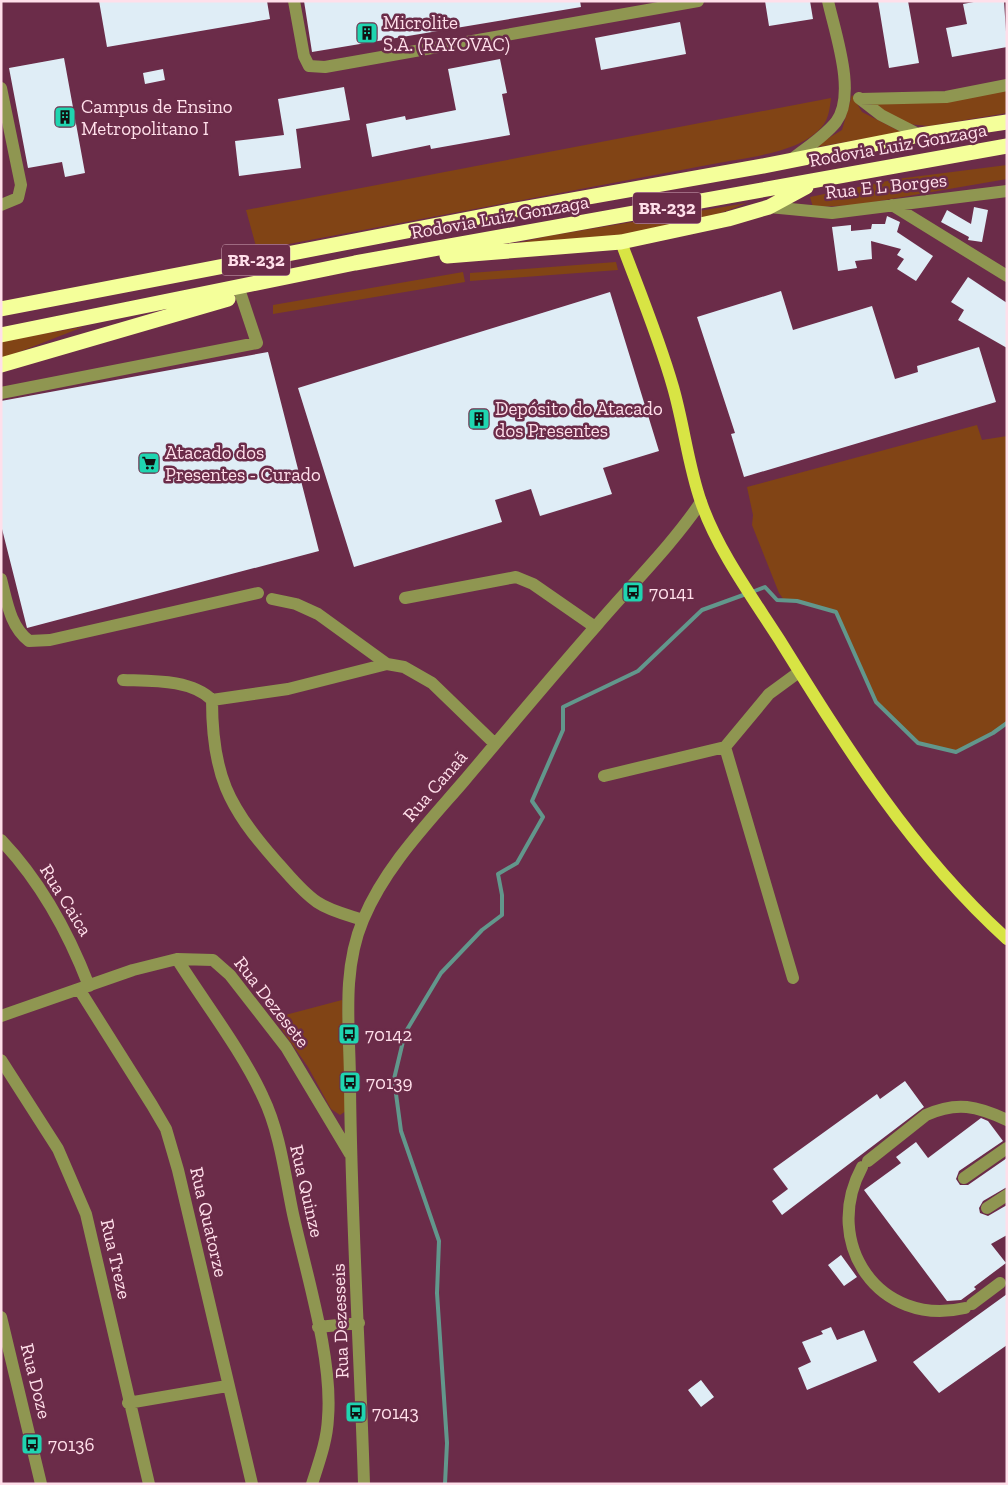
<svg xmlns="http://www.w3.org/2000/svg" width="1008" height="1485" font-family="'Zilla Slab',serif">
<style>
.green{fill:#814415}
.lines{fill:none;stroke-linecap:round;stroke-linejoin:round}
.stream{stroke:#62978c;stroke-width:4}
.building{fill:#dfedf6}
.minor{stroke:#8f9651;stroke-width:12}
.major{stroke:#d8e444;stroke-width:12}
.highway{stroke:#f4ff9a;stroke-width:15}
.labels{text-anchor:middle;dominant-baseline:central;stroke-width:5;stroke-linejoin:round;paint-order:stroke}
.shield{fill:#6b2c49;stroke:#d3a9ba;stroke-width:1}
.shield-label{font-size:18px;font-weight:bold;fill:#ffdfea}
.poi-label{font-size:19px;fill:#ffdfea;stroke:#6b2c49;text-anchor:start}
.street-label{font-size:19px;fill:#ffdfea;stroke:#6b2c49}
</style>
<rect width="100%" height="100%" fill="#6b2c49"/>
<path class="green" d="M 1007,88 L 1007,113 L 929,126 L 907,124 L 871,104 Z
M 852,95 L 862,112 L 901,132 L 812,148 L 842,130 Z
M 831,98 C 830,106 829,117 824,124 C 802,154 746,157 713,164 L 257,250 L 246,210 Z
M 1007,165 L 1007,179 L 856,205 L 813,207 L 810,197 L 897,179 Z
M 747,203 L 705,219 L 623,235 L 510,245 L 548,236 Z
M 616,262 L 618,270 L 470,281 L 470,273 Z
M 463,272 L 465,282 L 273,314 L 273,305 Z
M 83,327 L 1,359 L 1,341 Z
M 977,425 L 982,440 L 1007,436 L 1007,723 L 993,733 L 956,752 L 918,743 L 876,702 L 836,613 L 797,601 L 784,600 L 779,593 L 752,525 L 753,515 L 747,487 Z
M 342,1000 L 346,1111 L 340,1115 L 331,1109 L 308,1067 L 274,1018 Z"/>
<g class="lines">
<path class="stream" d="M 752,592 L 765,587 L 777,600 L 797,601 L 836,612 L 876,702 L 918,743 L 956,752 L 993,733 L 1007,723
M 445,1484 L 447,1443 L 437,1293 L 439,1241 L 401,1131 L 394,1079 L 405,1033 L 441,973 L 482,930 L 502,915 L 502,895 L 498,874 L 517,863 L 543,817 L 532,801 L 563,730 L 563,707 L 638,671 L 702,610 L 746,594"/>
</g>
<path class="building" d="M 99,1 L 267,1 L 270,19 L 107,47 Z
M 304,1 L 580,1 L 581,7 L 312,52 Z
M 765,1 L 810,1 L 813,19 L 769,26 Z
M 878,1 L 908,1 L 919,63 L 889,68 Z
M 979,1 L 1004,1 L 1007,47 L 952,57 L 946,28 L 967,24 L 963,4 Z
M 680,22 L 686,54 L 601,70 L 595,38 Z
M 64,58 L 85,173 L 65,177 L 62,162 L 28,168 L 9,68 Z
M 500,59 L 507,93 L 502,94 L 510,135 L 431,149 L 430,145 L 372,157 L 366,124 L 405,116 L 406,120 L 456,110 L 448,69 Z
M 163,69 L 165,80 L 145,84 L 143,73 Z
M 344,87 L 350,120 L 296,129 L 301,168 L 239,176 L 235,141 L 284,135 L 278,99 Z
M 974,207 L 988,210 L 982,242 L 968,240 L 969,237 L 941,222 L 947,210 L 971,224 Z
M 887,216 L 900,222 L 897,232 L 933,256 L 916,281 L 897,269 L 904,259 L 897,255 L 901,249 L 871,241 L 872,259 L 855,261 L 857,268 L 838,271 L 832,227 L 851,225 L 851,231 L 871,229 L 872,224 L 885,224 Z
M 968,277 L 1007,303 L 1007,348 L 958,320 L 964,310 L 951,302 Z
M 781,291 L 793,330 L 872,306 L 895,379 L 918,372 L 917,366 L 979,347 L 996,402 L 744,477 L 731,434 L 735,433 L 697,317 Z
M 610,292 L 659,451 L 603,468 L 612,494 L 540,516 L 531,489 L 495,500 L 502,522 L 354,567 L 298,388 Z
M 268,352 L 319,551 L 27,628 L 1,525 L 1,401 Z
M 905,1081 L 924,1107 L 782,1215 L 772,1201 L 788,1189 L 773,1169 L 877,1094 L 880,1099 Z
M 981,1118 L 988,1121 L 1003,1141 L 959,1171 L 956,1179 L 960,1185 L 968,1185 L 1007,1158 L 1007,1187 L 983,1201 L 979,1208 L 980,1213 L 988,1216 L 1007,1205 L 1007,1235 L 991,1244 L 1006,1263 L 974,1287 L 976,1289 L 961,1300 L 947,1301 L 864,1190 L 901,1163 L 896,1157 L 916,1142 L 928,1158 Z
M 841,1255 L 857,1277 L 844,1286 L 828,1265 Z
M 1007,1294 L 1007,1345 L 939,1393 L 913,1362 Z
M 831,1327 L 837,1340 L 864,1330 L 877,1361 L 807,1390 L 798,1368 L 811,1362 L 802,1342 L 823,1334 L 821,1331 Z
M 701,1380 L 714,1397 L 701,1407 L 688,1390 Z"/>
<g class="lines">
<path class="minor" d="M 294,1 L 304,56 L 309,66 L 325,67 L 698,1
M 1,88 L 21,185 L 18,198 L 1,205
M 859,98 L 881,115 L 920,135
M 860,99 L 946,97 L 1007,85
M 791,160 C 806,148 824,137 836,122 C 857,94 835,33 828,1
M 892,205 L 1007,276
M 769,207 L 832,213 L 1007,191
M 1,393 L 257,343 L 241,295
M 1,579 C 7,602 10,626 29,641 L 50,640 L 258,593
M 405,598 L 516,577 L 533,584 L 595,627
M 272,599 L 296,604 L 318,614 L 387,664
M 123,680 C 151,681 191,679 212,700
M 212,700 L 288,689 L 387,664 L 404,667 L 432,683 L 495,744
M 212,700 C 212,774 228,807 276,861 C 289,875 301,891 317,902 C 330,911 348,915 363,920
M 604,776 L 725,747
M 1,840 C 40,881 69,934 89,986
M 177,959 C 204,1002 242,1051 263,1097 C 280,1132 285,1176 293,1214 C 306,1273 333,1359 328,1418 C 327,1441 319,1462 312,1484
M 793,978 L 725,747 L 769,694 L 799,672
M 79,989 L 152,1105 L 166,1129 L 178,1170 L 252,1484
M 1,1016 L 133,970 L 177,959 L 213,960 L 230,975 L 286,1047 L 350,1154
M 1,1060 L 58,1149 L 86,1214 L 149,1484
M 868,1161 L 926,1115 C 957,1101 977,1106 1007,1120
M 862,1167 C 821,1243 879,1328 965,1308
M 964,1178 L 1007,1148
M 987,1208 L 1007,1195
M 972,1304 L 1000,1283
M 1,1317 L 41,1484
M 318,1327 L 359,1323
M 128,1403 L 227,1386
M 364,1484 C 360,1351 351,1217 350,1084 C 350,1030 341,972 363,920 C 385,867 427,824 464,781 C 508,729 552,676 597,625 C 632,584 671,546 701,502"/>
<path class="major" d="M 621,242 C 639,290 659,338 673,387 C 684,425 688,465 701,502 C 717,549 752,597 779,639 C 846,747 912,853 1007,939"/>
<path class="highway" d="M 447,256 L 621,242 L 728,219 L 769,207 L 806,187
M 1,309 L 510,211 L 763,166 L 920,135 L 1007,122
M 1,335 L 355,263 L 1007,146
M 1,365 L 228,299"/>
</g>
<defs>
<g id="building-square" transform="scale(1.125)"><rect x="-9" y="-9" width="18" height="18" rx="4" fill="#1fd5b0" stroke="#6b2c49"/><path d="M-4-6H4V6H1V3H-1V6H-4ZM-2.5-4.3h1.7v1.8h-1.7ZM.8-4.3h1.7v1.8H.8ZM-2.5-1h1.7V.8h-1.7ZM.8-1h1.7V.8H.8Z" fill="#111"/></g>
<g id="supermarket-square" transform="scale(1.125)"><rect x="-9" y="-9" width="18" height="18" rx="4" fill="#1fd5b0" stroke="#6b2c49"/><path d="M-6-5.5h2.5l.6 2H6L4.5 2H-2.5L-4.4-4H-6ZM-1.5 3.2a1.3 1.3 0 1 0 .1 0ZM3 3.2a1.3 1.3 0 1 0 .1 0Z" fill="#111"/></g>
<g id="bus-square" transform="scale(1.125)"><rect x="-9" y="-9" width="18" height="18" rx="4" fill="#1fd5b0" stroke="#6b2c49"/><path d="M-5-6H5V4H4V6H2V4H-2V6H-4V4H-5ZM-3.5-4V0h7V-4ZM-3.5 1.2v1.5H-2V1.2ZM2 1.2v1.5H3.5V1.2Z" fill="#111"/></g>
</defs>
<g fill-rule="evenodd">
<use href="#building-square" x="367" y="33"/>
<use href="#building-square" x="65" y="117"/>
<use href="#building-square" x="479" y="419"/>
<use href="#supermarket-square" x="149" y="463"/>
<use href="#bus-square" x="633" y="592"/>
<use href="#bus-square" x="349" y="1034"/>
<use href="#bus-square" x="350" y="1082"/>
<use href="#bus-square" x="356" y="1412"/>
<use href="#bus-square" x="32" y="1444"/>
</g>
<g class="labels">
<g class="shield">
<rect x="633" y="192.5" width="68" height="31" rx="4"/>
<rect x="222" y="244.5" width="68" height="31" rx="4"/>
</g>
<g class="shield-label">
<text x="667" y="208">BR-232</text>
<text x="256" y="260">BR-232</text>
</g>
<g class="poi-label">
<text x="383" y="22">Microlite<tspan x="383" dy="22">S.A. (RAYOVAC)</tspan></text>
<text x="81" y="106">Campus de Ensino<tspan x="81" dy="22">Metropolitano I</tspan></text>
<text x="495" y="408">Depósito do Atacado<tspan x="495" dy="22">dos Presentes</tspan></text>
<text x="165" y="452">Atacado dos<tspan x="165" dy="22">Presentes - Curado</tspan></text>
<text x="649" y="592">70141</text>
<text x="365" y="1034">70142</text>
<text x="366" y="1082">70139</text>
<text x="372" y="1412">70143</text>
<text x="48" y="1444">70136</text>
</g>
<g class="street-label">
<text transform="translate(898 145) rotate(-10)">Rodovia Luiz Gonzaga</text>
<text transform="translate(886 186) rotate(-6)">Rua E L Borges</text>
<text transform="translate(500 217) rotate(-10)">Rodovia Luiz Gonzaga</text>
<text transform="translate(435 786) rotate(-49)">Rua Canaã</text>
<text transform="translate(66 900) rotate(58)">Rua Caica</text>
<text transform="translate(272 1002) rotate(52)">Rua Dezesete</text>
<text transform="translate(307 1191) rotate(77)">Rua Quinze</text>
<text transform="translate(209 1222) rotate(77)">Rua Quatorze</text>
<text transform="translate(116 1259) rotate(77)">Rua Treze</text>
<text transform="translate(340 1321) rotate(-92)">Rua Dezesseis</text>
<text transform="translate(36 1381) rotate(76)">Rua Doze</text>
</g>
</g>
<rect width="1008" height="1485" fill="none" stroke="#ffdfea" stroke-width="5"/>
</svg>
